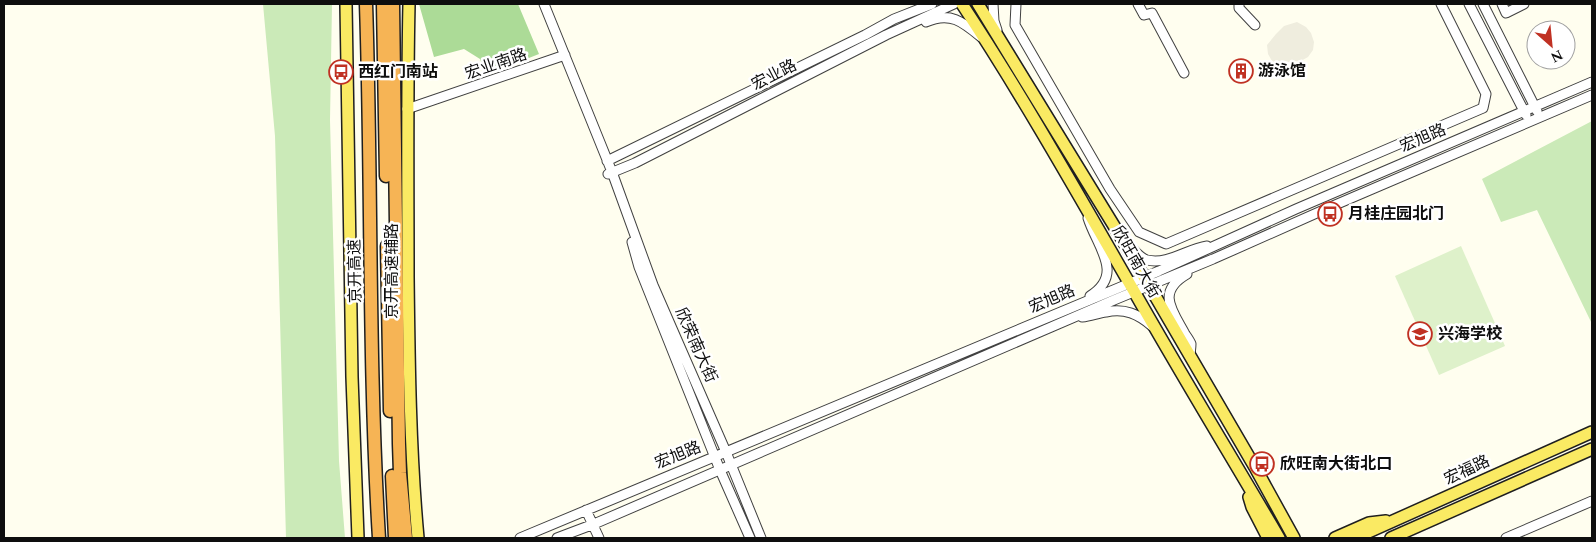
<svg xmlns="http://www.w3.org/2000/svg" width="1596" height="542" font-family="Spectral,'Noto Sans SC',serif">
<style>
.green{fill:#cbeab8}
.forest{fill:#acdb97}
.pitch{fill:#def1ca}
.plaza{fill:#efedde}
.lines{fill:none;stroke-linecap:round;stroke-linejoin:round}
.minor-casing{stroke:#414141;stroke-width:11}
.major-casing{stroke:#1f1f1f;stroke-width:14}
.highway-casing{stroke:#1f1f1f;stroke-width:15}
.minor{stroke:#fff;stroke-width:9}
.major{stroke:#faea63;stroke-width:11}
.highway{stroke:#f6b455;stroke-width:12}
.labels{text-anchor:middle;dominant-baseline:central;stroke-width:5;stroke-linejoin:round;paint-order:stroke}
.street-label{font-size:16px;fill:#0e0e0e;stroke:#fff}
.poi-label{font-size:16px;font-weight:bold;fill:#0e0e0e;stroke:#fff;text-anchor:start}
</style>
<rect width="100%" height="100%" fill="#fffeef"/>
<path class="green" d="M 263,4 L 332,4 L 330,120 L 339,461 L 345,538 L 286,538 L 275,136 Z
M 1592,121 L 1592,324 L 1537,210 L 1501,222 L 1482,179 Z"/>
<path class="forest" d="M 419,4 L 518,4 L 539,54 L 486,75 L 480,59 L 464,49 L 434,57 Z"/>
<path class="pitch" d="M 1461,246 L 1505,346 L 1439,375 L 1395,276 Z"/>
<path class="plaza" d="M 1297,22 L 1306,27 L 1311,33 L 1314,42 L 1313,50 L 1308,57 L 1299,62 L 1291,60 L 1288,65 L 1279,65 L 1272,61 L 1268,54 L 1267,45 L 1276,34 L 1284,26 Z"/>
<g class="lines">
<g class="minor-casing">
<path id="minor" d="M 544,4 L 612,172 L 653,285 L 726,452 L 761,538
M 993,4 L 994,21 L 997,30
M 1016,4 L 1015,25 L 1110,189 L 1139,232 L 1166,244 L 1483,108 L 1486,94 L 1441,4
M 1138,4 L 1144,15 L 1152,13 L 1184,73
M 1239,4 L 1239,8 L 1255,25
M 1469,4 L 1526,115
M 1483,4 L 1537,111
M 1502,4 L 1506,13 L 1524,4
M 926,22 C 950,11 963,22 981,37
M 407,109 L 565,55
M 607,161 L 865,35 L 894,19 L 932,4
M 608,174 L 635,163 L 886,35 L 954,4
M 1088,218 C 1097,247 1125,274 1090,296
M 632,242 L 639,267 L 720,470 L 750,538
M 1129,245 C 1134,250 1140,258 1147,260 C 1168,265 1187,249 1207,246
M 1187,274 C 1156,292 1172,310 1185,334 C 1187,337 1190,341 1191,344 C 1191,348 1190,353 1190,356
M 1082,317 C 1091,316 1098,313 1106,312 C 1125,308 1138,314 1152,326
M 586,510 L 599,538
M 520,538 L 1159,271 L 1296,209 L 1592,82
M 557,538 L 594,524 L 1114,300 L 1213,259 L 1328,208 L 1592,95
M 1506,538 L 1592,501"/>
</g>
<g class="major-casing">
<path id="major" d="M 346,4 L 352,377 L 358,538
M 409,4 C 407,95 408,186 408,277 C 409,364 410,451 418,538
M 962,4 C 1024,98 1079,196 1135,293 C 1182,376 1231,456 1279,538
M 978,4 L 1119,234 L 1256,469 L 1294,538
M 1249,497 L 1252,507 L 1268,538
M 1335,538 L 1369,523 L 1386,521
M 1355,538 L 1592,432
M 1391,538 L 1592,449"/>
</g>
<g class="highway-casing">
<path id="highway" d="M 366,4 C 372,182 368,360 379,538
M 383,4 L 386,176
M 393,4 L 399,444 L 400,473 L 406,538
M 387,246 L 390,411
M 392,476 L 395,538"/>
</g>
<use href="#minor" class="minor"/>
<use href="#major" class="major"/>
<use href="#highway" class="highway"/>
</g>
<defs>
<g id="building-ring" transform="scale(1.25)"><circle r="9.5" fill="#fff" stroke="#c03123" stroke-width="1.5"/><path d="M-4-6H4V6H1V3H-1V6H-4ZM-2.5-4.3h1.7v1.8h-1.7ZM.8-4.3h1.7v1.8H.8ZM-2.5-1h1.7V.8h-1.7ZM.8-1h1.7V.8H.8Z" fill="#c03123"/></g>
<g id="bus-ring" transform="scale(1.25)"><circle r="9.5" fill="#fff" stroke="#c03123" stroke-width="1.5"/><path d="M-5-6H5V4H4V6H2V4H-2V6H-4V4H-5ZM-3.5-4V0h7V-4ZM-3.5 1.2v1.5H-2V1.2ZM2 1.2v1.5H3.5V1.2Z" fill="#c03123"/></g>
<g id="school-ring" transform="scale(1.25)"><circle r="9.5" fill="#fff" stroke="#c03123" stroke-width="1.5"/><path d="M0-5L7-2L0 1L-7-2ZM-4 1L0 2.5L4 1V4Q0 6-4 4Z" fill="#c03123"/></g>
</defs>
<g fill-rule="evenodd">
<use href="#building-ring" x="1241" y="71"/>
<use href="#bus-ring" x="341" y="72"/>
<use href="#bus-ring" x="1330" y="214"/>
<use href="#school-ring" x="1420" y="334"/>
<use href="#bus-ring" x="1262" y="464"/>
</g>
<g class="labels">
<g class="street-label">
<text transform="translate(496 64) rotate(-19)">宏业南路</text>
<text transform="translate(774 75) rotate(-27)">宏业路</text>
<text transform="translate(1423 138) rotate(-23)">宏旭路</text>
<text transform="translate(1136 262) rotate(60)">欣旺南大街</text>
<text transform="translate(355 271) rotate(-91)">京开高速</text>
<text transform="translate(392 271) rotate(-90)">京开高速辅路</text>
<text transform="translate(1052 299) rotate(-23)">宏旭路</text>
<text transform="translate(696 345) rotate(66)">欣荣南大街</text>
<text transform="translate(678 455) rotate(-22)">宏旭路</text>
<text transform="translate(1467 470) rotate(-25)">宏福路</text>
</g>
<g class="poi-label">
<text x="1258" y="71">游泳馆</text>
<text x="358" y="72">西红门南站</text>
<text x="1348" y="214">月桂庄园北门</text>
<text x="1438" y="334">兴海学校</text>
<text x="1280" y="464">欣旺南大街北口</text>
</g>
</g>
<rect width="1596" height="542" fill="none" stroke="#0e0e0e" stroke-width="10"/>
<g transform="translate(1551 45) rotate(153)"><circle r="24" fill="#ffffff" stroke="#9f9f9f"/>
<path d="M0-4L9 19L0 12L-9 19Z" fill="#c03123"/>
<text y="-8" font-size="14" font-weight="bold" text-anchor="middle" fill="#0e0e0e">N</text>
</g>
</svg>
